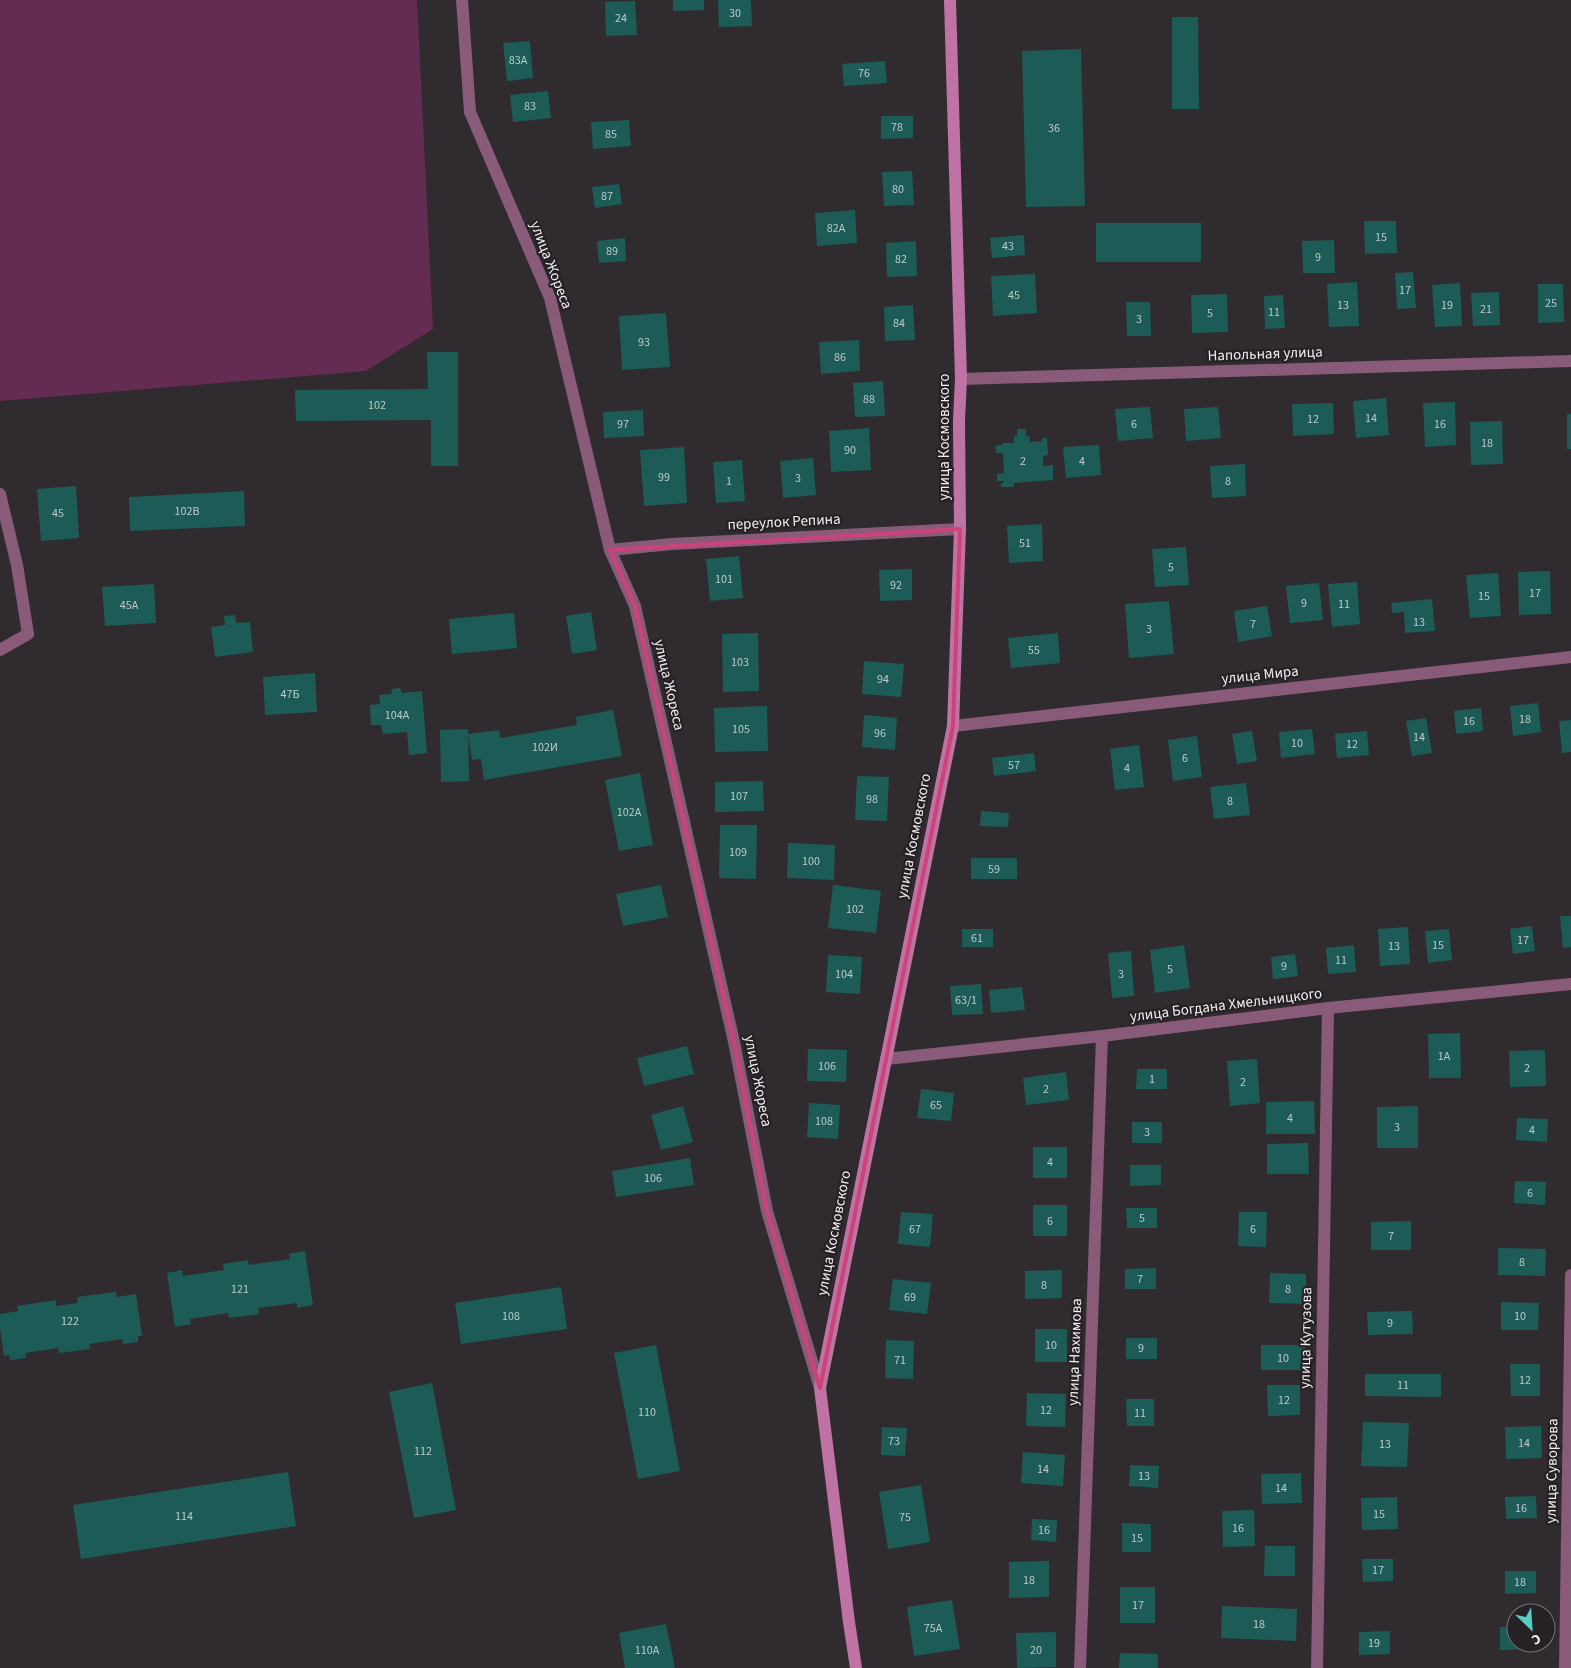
<svg xmlns="http://www.w3.org/2000/svg" width="1571" height="1668" font-family="'Source Sans 3',sans-serif">
<style>
.green{fill:#652c53}
.building{fill:#1d5c56}
.lines{fill:none;stroke-linecap:round;stroke-linejoin:round}
.minor{stroke:#8a5b79;stroke-width:12}
.secondary{stroke:#be73a4;stroke-width:12}
.marked{fill:none;stroke:#cc4379;stroke-width:4;stroke-linejoin:round}
.labels{text-anchor:middle;dominant-baseline:central;stroke-width:4.5;stroke-linejoin:round;paint-order:stroke}
.number-label{font-size:12px;fill:#bdcaca}
.street-label{font-size:15px;fill:#f2eef0;stroke:#262124}
</style>
<rect width="100%" height="100%" fill="#302b2e"/>
<path class="green" d="M 0,0 L 417,0 L 433,329 L 366,371 L 0,401 Z"/>
<path class="building" d="M 673,0 L 704,0 L 704,10 L 673,11 Z
M 718,0 L 751,0 L 752,26 L 719,27 Z
M 635,1 L 637,35 L 606,36 L 605,2 Z
M 1172,17 L 1198,17 L 1199,109 L 1172,109 Z
M 530,41 L 533,78 L 507,81 L 503,43 Z
M 1081,49 L 1085,206 L 1026,207 L 1022,51 Z
M 885,61 L 887,83 L 844,86 L 842,64 Z
M 548,91 L 551,118 L 513,122 L 510,95 Z
M 881,116 L 913,116 L 913,138 L 881,139 Z
M 629,120 L 631,146 L 593,149 L 591,122 Z
M 912,171 L 914,205 L 884,206 L 882,172 Z
M 619,184 L 622,204 L 595,208 L 592,187 Z
M 855,210 L 857,243 L 817,246 L 815,213 Z
M 1364,221 L 1396,221 L 1397,253 L 1365,254 Z
M 1096,223 L 1201,223 L 1201,262 L 1096,262 Z
M 1024,235 L 1025,255 L 992,258 L 990,238 Z
M 625,238 L 626,261 L 599,263 L 597,241 Z
M 1334,240 L 1335,273 L 1303,273 L 1302,241 Z
M 916,241 L 917,276 L 887,277 L 886,243 Z
M 1413,272 L 1416,308 L 1397,309 L 1395,273 Z
M 1035,274 L 1037,313 L 993,316 L 991,276 Z
M 1357,282 L 1359,326 L 1329,327 L 1327,284 Z
M 1460,283 L 1462,326 L 1435,327 L 1432,285 Z
M 1538,284 L 1563,284 L 1564,322 L 1538,323 Z
M 1499,292 L 1500,325 L 1473,326 L 1471,293 Z
M 1227,294 L 1228,332 L 1192,333 L 1191,295 Z
M 1283,295 L 1285,328 L 1265,329 L 1264,296 Z
M 1126,302 L 1150,302 L 1151,336 L 1127,336 Z
M 913,305 L 915,340 L 885,341 L 884,307 Z
M 666,313 L 670,367 L 622,370 L 619,316 Z
M 859,340 L 860,371 L 821,374 L 819,342 Z
M 427,352 L 458,352 L 458,466 L 431,466 L 431,420 L 296,421 L 295,390 L 428,389 Z
M 883,381 L 885,416 L 855,417 L 853,383 Z
M 1386,398 L 1389,435 L 1356,438 L 1353,401 Z
M 1455,402 L 1456,445 L 1425,447 L 1423,403 Z
M 1333,403 L 1334,434 L 1293,436 L 1292,404 Z
M 1150,407 L 1153,438 L 1118,441 L 1115,409 Z
M 1218,407 L 1221,438 L 1186,441 L 1184,409 Z
M 643,410 L 644,436 L 604,438 L 603,412 Z
M 1567,414 L 1571,414 L 1571,449 L 1567,449 Z
M 1502,421 L 1503,464 L 1471,465 L 1470,422 Z
M 869,428 L 871,470 L 831,472 L 829,431 Z
M 1017,429 L 1026,429 L 1026,436 L 1029,436 L 1030,442 L 1042,441 L 1042,438 L 1047,438 L 1048,455 L 1043,456 L 1043,466 L 1053,465 L 1053,480 L 1014,483 L 1014,487 L 1001,487 L 1001,483 L 1004,483 L 1004,481 L 997,481 L 997,474 L 1004,473 L 1003,453 L 996,453 L 995,446 L 1002,445 L 1002,443 L 1014,443 L 1014,436 L 1017,436 Z
M 1099,445 L 1101,475 L 1066,478 L 1063,447 Z
M 684,447 L 687,503 L 644,506 L 640,450 Z
M 813,458 L 816,495 L 783,498 L 780,461 Z
M 742,460 L 745,501 L 716,503 L 713,462 Z
M 1245,464 L 1246,496 L 1212,498 L 1210,466 Z
M 76,486 L 79,538 L 41,541 L 37,489 Z
M 244,491 L 245,526 L 130,531 L 129,497 Z
M 1042,524 L 1043,561 L 1009,563 L 1007,526 Z
M 1186,547 L 1189,585 L 1155,587 L 1152,549 Z
M 739,556 L 743,598 L 710,601 L 706,559 Z
M 912,569 L 912,600 L 880,601 L 879,570 Z
M 1550,571 L 1551,614 L 1519,615 L 1518,572 Z
M 1498,573 L 1501,616 L 1470,618 L 1466,575 Z
M 1357,582 L 1360,624 L 1332,627 L 1328,584 Z
M 1319,583 L 1323,620 L 1290,623 L 1286,586 Z
M 154,584 L 156,623 L 105,626 L 102,587 Z
M 1432,599 L 1435,631 L 1405,633 L 1404,612 L 1392,613 L 1391,603 Z
M 1169,601 L 1174,654 L 1129,658 L 1125,604 Z
M 1267,606 L 1272,636 L 1238,642 L 1234,611 Z
M 591,612 L 597,650 L 572,654 L 566,616 Z
M 514,613 L 517,648 L 452,654 L 449,619 Z
M 235,615 L 236,623 L 250,622 L 253,652 L 215,657 L 211,627 L 225,625 L 224,616 Z
M 758,633 L 759,691 L 723,692 L 722,634 Z
M 1058,633 L 1060,663 L 1011,668 L 1008,638 Z
M 864,661 L 904,664 L 901,697 L 862,694 Z
M 315,673 L 317,712 L 265,715 L 263,677 Z
M 400,688 L 402,693 L 422,691 L 427,753 L 409,755 L 407,732 L 383,734 L 381,725 L 371,725 L 370,705 L 380,704 L 379,695 L 391,694 L 392,689 Z
M 1538,703 L 1541,732 L 1513,736 L 1510,706 Z
M 767,706 L 768,751 L 715,752 L 714,708 Z
M 1481,708 L 1483,731 L 1456,734 L 1454,711 Z
M 613,710 L 622,756 L 484,780 L 481,759 L 472,760 L 468,734 L 499,730 L 500,738 L 577,725 L 576,717 Z
M 864,715 L 897,718 L 895,750 L 862,747 Z
M 1426,718 L 1432,753 L 1412,756 L 1406,721 Z
M 1571,720 L 1571,752 L 1562,753 L 1559,721 Z
M 468,729 L 469,781 L 441,782 L 440,730 Z
M 1312,729 L 1315,754 L 1281,758 L 1279,732 Z
M 1252,731 L 1257,761 L 1237,764 L 1232,734 Z
M 1367,731 L 1369,755 L 1337,758 L 1335,734 Z
M 1197,736 L 1202,777 L 1173,781 L 1168,740 Z
M 1139,745 L 1144,787 L 1115,790 L 1110,749 Z
M 1034,753 L 1036,771 L 994,776 L 992,758 Z
M 640,773 L 653,845 L 619,851 L 605,780 Z
M 857,776 L 889,777 L 887,821 L 855,820 Z
M 763,781 L 764,811 L 715,812 L 715,782 Z
M 1246,783 L 1250,815 L 1214,819 L 1210,787 Z
M 981,811 L 1009,813 L 1008,827 L 980,826 Z
M 720,825 L 757,825 L 756,879 L 719,878 Z
M 788,843 L 835,845 L 834,880 L 787,878 Z
M 971,858 L 1017,858 L 1017,879 L 971,879 Z
M 661,885 L 668,917 L 623,926 L 616,894 Z
M 833,885 L 881,891 L 876,933 L 828,928 Z
M 1560,916 L 1571,916 L 1571,947 L 1563,948 Z
M 1532,926 L 1535,951 L 1513,954 L 1510,929 Z
M 1408,927 L 1410,964 L 1380,966 L 1378,929 Z
M 962,929 L 993,929 L 993,947 L 962,947 Z
M 1449,929 L 1452,960 L 1428,963 L 1425,931 Z
M 1184,945 L 1190,988 L 1155,993 L 1150,950 Z
M 1354,945 L 1356,972 L 1328,974 L 1326,948 Z
M 1131,951 L 1134,996 L 1112,998 L 1108,953 Z
M 1295,954 L 1298,976 L 1273,979 L 1271,957 Z
M 828,955 L 862,957 L 860,994 L 826,992 Z
M 981,984 L 983,1014 L 952,1015 L 950,986 Z
M 1022,987 L 1025,1010 L 991,1013 L 989,990 Z
M 1460,1033 L 1461,1078 L 1429,1078 L 1428,1034 Z
M 687,1046 L 694,1074 L 644,1086 L 637,1058 Z
M 808,1049 L 847,1050 L 846,1082 L 807,1081 Z
M 1545,1050 L 1546,1086 L 1510,1087 L 1509,1051 Z
M 1257,1059 L 1260,1103 L 1230,1106 L 1227,1061 Z
M 1137,1069 L 1167,1069 L 1167,1089 L 1136,1089 Z
M 1066,1072 L 1069,1100 L 1026,1105 L 1023,1078 Z
M 921,1089 L 954,1093 L 951,1121 L 917,1118 Z
M 1314,1101 L 1315,1134 L 1266,1134 L 1266,1102 Z
M 809,1103 L 840,1105 L 838,1139 L 807,1137 Z
M 683,1106 L 693,1142 L 661,1150 L 651,1115 Z
M 1418,1106 L 1418,1148 L 1377,1148 L 1377,1107 Z
M 1517,1118 L 1548,1119 L 1547,1142 L 1516,1140 Z
M 1132,1122 L 1162,1122 L 1162,1143 L 1132,1143 Z
M 1308,1143 L 1309,1174 L 1267,1174 L 1267,1144 Z
M 1033,1147 L 1067,1147 L 1067,1178 L 1033,1178 Z
M 690,1158 L 694,1185 L 616,1197 L 612,1171 Z
M 1130,1165 L 1161,1165 L 1161,1185 L 1130,1186 Z
M 1515,1181 L 1546,1182 L 1545,1205 L 1514,1203 Z
M 1033,1205 L 1067,1205 L 1067,1236 L 1033,1236 Z
M 1126,1208 L 1157,1208 L 1157,1228 L 1127,1228 Z
M 901,1212 L 933,1214 L 930,1247 L 898,1244 Z
M 1239,1212 L 1267,1212 L 1266,1247 L 1238,1246 Z
M 1411,1221 L 1411,1250 L 1371,1250 L 1371,1222 Z
M 1498,1248 L 1546,1249 L 1545,1276 L 1498,1275 Z
M 305,1251 L 313,1305 L 297,1308 L 297,1303 L 258,1308 L 259,1314 L 229,1318 L 228,1313 L 190,1319 L 191,1324 L 175,1327 L 167,1273 L 182,1270 L 183,1276 L 224,1270 L 223,1264 L 248,1260 L 249,1265 L 290,1259 L 289,1254 Z
M 1156,1268 L 1156,1289 L 1125,1289 L 1125,1269 Z
M 1062,1270 L 1062,1298 L 1025,1299 L 1025,1271 Z
M 1270,1273 L 1306,1274 L 1306,1304 L 1269,1303 Z
M 893,1279 L 931,1283 L 927,1314 L 889,1310 Z
M 561,1287 L 567,1329 L 461,1344 L 455,1303 Z
M 116,1292 L 117,1297 L 136,1294 L 142,1336 L 138,1336 L 138,1342 L 123,1344 L 122,1339 L 89,1344 L 90,1349 L 59,1353 L 58,1348 L 25,1353 L 26,1358 L 10,1360 L 9,1355 L 4,1356 L 0,1328 L 0,1314 L 18,1311 L 17,1306 L 56,1300 L 56,1306 L 78,1303 L 77,1297 Z
M 1501,1302 L 1539,1303 L 1538,1330 L 1501,1330 Z
M 1412,1311 L 1413,1334 L 1368,1335 L 1367,1312 Z
M 1035,1329 L 1067,1329 L 1067,1362 L 1035,1362 Z
M 1126,1338 L 1157,1338 L 1157,1359 L 1126,1359 Z
M 886,1340 L 914,1341 L 913,1379 L 885,1378 Z
M 656,1345 L 680,1471 L 638,1479 L 614,1353 Z
M 1261,1345 L 1305,1345 L 1305,1370 L 1261,1370 Z
M 1510,1364 L 1540,1364 L 1540,1396 L 1511,1396 Z
M 1365,1374 L 1441,1374 L 1441,1397 L 1365,1396 Z
M 432,1383 L 456,1510 L 414,1518 L 389,1392 Z
M 1267,1385 L 1300,1385 L 1300,1415 L 1268,1416 Z
M 1027,1393 L 1066,1394 L 1065,1427 L 1026,1426 Z
M 1126,1399 L 1154,1399 L 1154,1426 L 1127,1426 Z
M 1363,1422 L 1409,1423 L 1407,1467 L 1361,1466 Z
M 1541,1426 L 1542,1458 L 1506,1459 L 1505,1427 Z
M 882,1427 L 907,1428 L 905,1456 L 881,1455 Z
M 1023,1452 L 1065,1455 L 1063,1486 L 1021,1483 Z
M 1130,1465 L 1159,1466 L 1158,1488 L 1129,1486 Z
M 288,1472 L 296,1526 L 81,1559 L 73,1505 Z
M 1301,1473 L 1302,1503 L 1262,1504 L 1261,1474 Z
M 921,1485 L 930,1542 L 888,1549 L 879,1492 Z
M 1536,1496 L 1537,1518 L 1506,1519 L 1505,1497 Z
M 1397,1497 L 1398,1529 L 1362,1530 L 1361,1498 Z
M 1254,1510 L 1255,1546 L 1223,1547 L 1222,1511 Z
M 1032,1519 L 1057,1520 L 1056,1542 L 1031,1540 Z
M 1122,1523 L 1151,1524 L 1151,1552 L 1122,1552 Z
M 1265,1546 L 1295,1546 L 1295,1576 L 1264,1576 Z
M 1362,1559 L 1393,1559 L 1393,1581 L 1363,1582 Z
M 1049,1561 L 1049,1597 L 1009,1598 L 1009,1562 Z
M 1505,1571 L 1536,1571 L 1536,1593 L 1505,1594 Z
M 1120,1587 L 1155,1587 L 1155,1623 L 1120,1623 Z
M 952,1600 L 960,1649 L 914,1656 L 907,1607 Z
M 1222,1606 L 1297,1609 L 1296,1641 L 1221,1638 Z
M 666,1624 L 675,1668 L 625,1668 L 619,1633 Z
M 1500,1627 L 1516,1627 L 1516,1643 L 1531,1643 L 1531,1649 L 1500,1650 Z
M 1390,1631 L 1390,1654 L 1359,1655 L 1359,1632 Z
M 1056,1632 L 1056,1667 L 1017,1668 L 1016,1633 Z
M 1120,1653 L 1158,1654 L 1158,1668 L 1119,1668 Z"/>
<g class="lines">
<path class="minor" d="M 462,0 L 470,112 L 550,298 L 610,550 L 635,606 L 734,1042 L 767,1211 L 820,1388
M 961,379 L 1571,361
M 0,494 L 17,565 L 28,634 L 0,650
M 610,550 L 672,544 L 960,529
M 953,726 L 1571,657
M 886,1059 L 1102,1036 L 1328,1008 L 1571,984
M 1080,1668 L 1102,1036
M 1317,1668 L 1328,1008
M 1565,1668 L 1571,1275"/>
<path class="secondary" d="M 856,1668 L 849,1622 L 820,1388 L 953,726 L 960,529 L 959,421 L 961,379 L 950,0"/>
</g>
<path class="marked" d="M 960,529 L 953,726 L 820,1388 L 767,1211 L 734,1042 L 635,606 L 610,550 Z"/>
<g class="labels">
<g class="number-label">
<text x="735" y="13">30</text>
<text x="621" y="18">24</text>
<text x="518" y="60">83А</text>
<text x="864" y="73">76</text>
<text x="530" y="106">83</text>
<text x="897" y="127">78</text>
<text x="1054" y="128">36</text>
<text x="611" y="134">85</text>
<text x="898" y="189">80</text>
<text x="607" y="196">87</text>
<text x="836" y="228">82А</text>
<text x="1381" y="237">15</text>
<text x="1008" y="246">43</text>
<text x="612" y="251">89</text>
<text x="1318" y="257">9</text>
<text x="901" y="259">82</text>
<text x="1405" y="290">17</text>
<text x="1014" y="295">45</text>
<text x="1551" y="303">25</text>
<text x="1343" y="305">13</text>
<text x="1447" y="305">19</text>
<text x="1486" y="309">21</text>
<text x="1274" y="312">11</text>
<text x="1210" y="313">5</text>
<text x="1139" y="319">3</text>
<text x="899" y="323">84</text>
<text x="644" y="342">93</text>
<text x="840" y="357">86</text>
<text x="869" y="399">88</text>
<text x="377" y="405">102</text>
<text x="1371" y="418">14</text>
<text x="1313" y="419">12</text>
<text x="623" y="424">97</text>
<text x="1134" y="424">6</text>
<text x="1440" y="424">16</text>
<text x="1487" y="443">18</text>
<text x="850" y="450">90</text>
<text x="1023" y="461">2</text>
<text x="1082" y="461">4</text>
<text x="664" y="477">99</text>
<text x="798" y="478">3</text>
<text x="729" y="481">1</text>
<text x="1228" y="481">8</text>
<text x="187" y="511">102В</text>
<text x="58" y="513">45</text>
<text x="1025" y="543">51</text>
<text x="1171" y="567">5</text>
<text x="724" y="579">101</text>
<text x="896" y="585">92</text>
<text x="1535" y="593">17</text>
<text x="1484" y="596">15</text>
<text x="1304" y="603">9</text>
<text x="1344" y="604">11</text>
<text x="129" y="605">45А</text>
<text x="1419" y="622">13</text>
<text x="1253" y="624">7</text>
<text x="1149" y="629">3</text>
<text x="1034" y="650">55</text>
<text x="740" y="662">103</text>
<text x="883" y="679">94</text>
<text x="290" y="694">47Б</text>
<text x="397" y="715">104А</text>
<text x="1525" y="719">18</text>
<text x="1469" y="721">16</text>
<text x="741" y="729">105</text>
<text x="880" y="733">96</text>
<text x="1419" y="737">14</text>
<text x="1297" y="743">10</text>
<text x="1352" y="744">12</text>
<text x="545" y="747">102И</text>
<text x="1185" y="758">6</text>
<text x="1014" y="765">57</text>
<text x="1127" y="768">4</text>
<text x="739" y="796">107</text>
<text x="872" y="799">98</text>
<text x="1230" y="801">8</text>
<text x="629" y="812">102А</text>
<text x="738" y="852">109</text>
<text x="811" y="861">100</text>
<text x="994" y="869">59</text>
<text x="855" y="909">102</text>
<text x="977" y="938">61</text>
<text x="1523" y="940">17</text>
<text x="1438" y="945">15</text>
<text x="1394" y="946">13</text>
<text x="1341" y="960">11</text>
<text x="1284" y="966">9</text>
<text x="1170" y="969">5</text>
<text x="844" y="974">104</text>
<text x="1121" y="974">3</text>
<text x="966" y="1000">63/1</text>
<text x="1444" y="1056">1А</text>
<text x="827" y="1066">106</text>
<text x="1527" y="1068">2</text>
<text x="1152" y="1079">1</text>
<text x="1243" y="1082">2</text>
<text x="1046" y="1089">2</text>
<text x="936" y="1105">65</text>
<text x="1290" y="1118">4</text>
<text x="824" y="1121">108</text>
<text x="1397" y="1127">3</text>
<text x="1532" y="1130">4</text>
<text x="1147" y="1132">3</text>
<text x="1050" y="1162">4</text>
<text x="653" y="1178">106</text>
<text x="1530" y="1193">6</text>
<text x="1142" y="1218">5</text>
<text x="1050" y="1221">6</text>
<text x="915" y="1229">67</text>
<text x="1253" y="1229">6</text>
<text x="1391" y="1236">7</text>
<text x="1522" y="1262">8</text>
<text x="1140" y="1279">7</text>
<text x="1044" y="1285">8</text>
<text x="240" y="1289">121</text>
<text x="1288" y="1289">8</text>
<text x="910" y="1297">69</text>
<text x="511" y="1316">108</text>
<text x="1520" y="1316">10</text>
<text x="70" y="1321">122</text>
<text x="1390" y="1323">9</text>
<text x="1051" y="1345">10</text>
<text x="1141" y="1348">9</text>
<text x="1283" y="1358">10</text>
<text x="900" y="1360">71</text>
<text x="1525" y="1380">12</text>
<text x="1403" y="1385">11</text>
<text x="1284" y="1400">12</text>
<text x="1046" y="1410">12</text>
<text x="647" y="1412">110</text>
<text x="1140" y="1413">11</text>
<text x="894" y="1441">73</text>
<text x="1524" y="1443">14</text>
<text x="1385" y="1444">13</text>
<text x="423" y="1451">112</text>
<text x="1043" y="1469">14</text>
<text x="1144" y="1476">13</text>
<text x="1281" y="1488">14</text>
<text x="1521" y="1508">16</text>
<text x="1379" y="1514">15</text>
<text x="184" y="1516">114</text>
<text x="905" y="1517">75</text>
<text x="1238" y="1528">16</text>
<text x="1044" y="1530">16</text>
<text x="1137" y="1538">15</text>
<text x="1378" y="1570">17</text>
<text x="1029" y="1580">18</text>
<text x="1520" y="1582">18</text>
<text x="1138" y="1605">17</text>
<text x="1259" y="1624">18</text>
<text x="933" y="1628">75А</text>
<text x="1374" y="1643">19</text>
<text x="647" y="1650">110А</text>
<text x="1036" y="1650">20</text>
</g>
<g class="street-label">
<text transform="translate(551 265) rotate(69)">улица Жореса</text>
<text transform="translate(1265 354) rotate(-2)">Напольная улица</text>
<text transform="translate(944 437) rotate(-90)">улица Космовского</text>
<text transform="translate(784 522) rotate(-3)">переулок Репина</text>
<text transform="translate(1260 675) rotate(-6)">улица Мира</text>
<text transform="translate(669 685) rotate(77)">улица Жореса</text>
<text transform="translate(914 836) rotate(-79)">улица Космовского</text>
<text transform="translate(1226 1005) rotate(-7)">улица Богдана Хмельницкого</text>
<text transform="translate(758 1081) rotate(79)">улица Жореса</text>
<text transform="translate(834 1233) rotate(-79)">улица Космовского</text>
<text transform="translate(1306 1338) rotate(-89)">улица Кутузова</text>
<text transform="translate(1075 1352) rotate(-88)">улица Нахимова</text>
<text transform="translate(1552 1471) rotate(-89)">улица Суворова</text>
</g>
</g>
<g transform="translate(1531 1628) rotate(155)"><circle r="24" fill="#262124" stroke="#787376"/>
<path d="M0-4L9 19L0 12L-9 19Z" fill="#56cec3"/>
<text y="-8" font-size="14" font-weight="bold" text-anchor="middle" fill="#f2eef0">С</text>
</g>
</svg>
